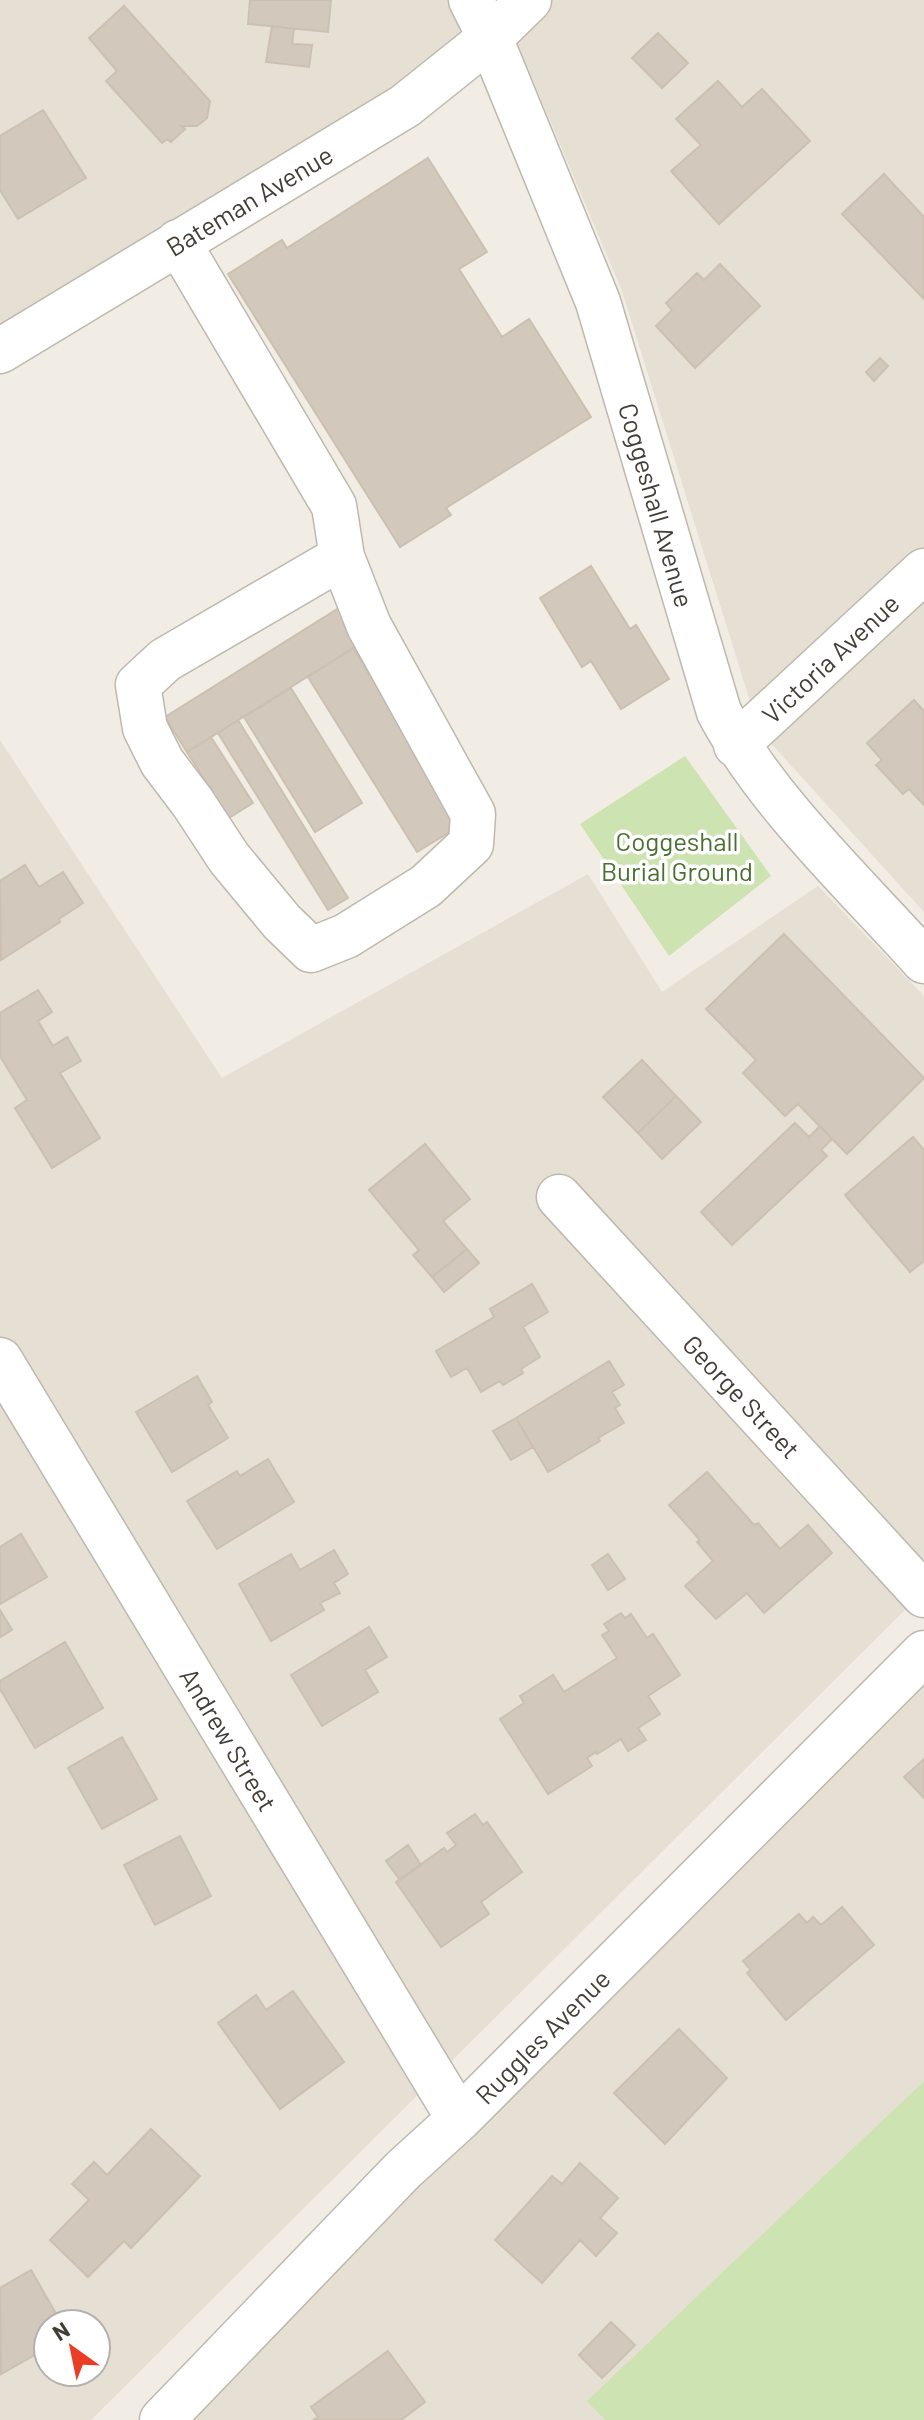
<svg xmlns="http://www.w3.org/2000/svg" width="924" height="2420" font-family="Barlow,sans-serif">
<style>
.residential{fill:#e5dfd4;fill-rule:evenodd}
.green{fill:#cde3b1}
.building{fill:#d2c9bc;stroke:#ccc0b0;stroke-width:2}
.lines{fill:none;stroke-linecap:round;stroke-linejoin:round}
.minor-casing{stroke:#bfb8ac;stroke-width:47}
.minor{stroke:#fff;stroke-width:44}
.labels{text-anchor:middle;dominant-baseline:central;stroke-width:7;stroke-linejoin:round;paint-order:stroke}
.street-label{font-size:26px;fill:#433e35;stroke:#fff}
.park-label{font-size:26px;fill:#48702e;stroke:#fff}
</style>
<rect width="100%" height="100%" fill="#f1ede5"/>
<path class="residential" d="M 0,0 L 452,0 L 469,40 L 0,331 Z
M 499,0 L 924,0 L 924,912 L 759,730 L 622,291 Z
M 0,740 L 222,1078 L 588,874 L 662,992 L 818,886 L 924,996 L 924,1591 L 91,2420 L 0,2420 ZM 48,2324 L 96,2324 L 96,2372 L 48,2372 Z
M 924,1681 L 924,2081 L 588,2401 L 605,2420 L 182,2420 Z"/>
<path class="green" d="M 685,756 L 771,876 L 669,956 L 580,824 Z
M 924,2081 L 924,2420 L 605,2420 L 587,2401 Z"/>
<path class="building" d="M 250,0 L 331,0 L 328,32 L 248,24 Z
M 124,6 L 210,101 L 207,118 L 197,126 L 181,126 L 185,129 L 171,142 L 167,139 L 162,143 L 106,81 L 117,71 L 89,38 Z
M 272,26 L 294,29 L 292,44 L 312,45 L 309,67 L 266,62 Z
M 658,33 L 688,63 L 662,88 L 632,58 Z
M 718,81 L 742,107 L 762,89 L 810,141 L 719,224 L 671,171 L 701,145 L 676,119 Z
M 43,110 L 86,178 L 18,219 L 0,190 L 0,136 Z
M 428,158 L 487,252 L 459,269 L 502,337 L 529,319 L 591,417 L 446,508 L 451,515 L 400,547 L 228,274 L 282,240 L 287,248 Z
M 884,174 L 924,217 L 924,299 L 842,214 Z
M 720,264 L 760,306 L 695,368 L 656,326 L 672,310 L 666,303 L 697,273 L 704,280 Z
M 880,358 L 888,366 L 874,381 L 866,372 Z
M 591,566 L 630,629 L 636,625 L 669,679 L 621,709 L 591,661 L 582,667 L 540,598 Z
M 339,608 L 360,644 L 187,752 L 165,717 Z
M 353,648 L 463,824 L 417,852 L 308,677 Z
M 291,688 L 362,803 L 315,832 L 244,717 Z
M 914,700 L 924,711 L 924,805 L 909,789 L 903,794 L 876,765 L 882,760 L 867,743 Z
M 238,720 L 348,898 L 328,910 L 218,733 Z
M 211,737 L 253,803 L 229,818 L 187,752 Z
M 25,865 L 39,887 L 63,872 L 83,903 L 59,919 L 60,922 L 1,960 L 0,881 Z
M 784,934 L 924,1078 L 847,1154 L 798,1104 L 785,1116 L 743,1073 L 756,1060 L 706,1009 Z
M 38,990 L 52,1012 L 38,1021 L 53,1046 L 67,1037 L 81,1061 L 60,1073 L 100,1138 L 52,1168 L 15,1108 L 27,1100 L 0,1056 L 0,1013 Z
M 642,1060 L 676,1096 L 638,1133 L 603,1097 Z
M 676,1096 L 701,1122 L 662,1159 L 638,1133 Z
M 795,1123 L 809,1137 L 820,1126 L 832,1139 L 821,1150 L 827,1156 L 732,1245 L 701,1212 Z
M 913,1137 L 924,1150 L 924,1261 L 910,1272 L 845,1195 Z
M 425,1144 L 470,1199 L 443,1221 L 467,1249 L 432,1277 L 413,1255 L 419,1250 L 369,1190 Z
M 467,1249 L 479,1263 L 444,1292 L 432,1277 Z
M 532,1284 L 548,1312 L 523,1327 L 540,1357 L 521,1369 L 523,1373 L 503,1385 L 500,1381 L 481,1392 L 467,1368 L 451,1377 L 436,1351 L 494,1317 L 490,1309 Z
M 609,1361 L 624,1385 L 612,1392 L 620,1405 L 615,1408 L 624,1423 L 598,1438 L 600,1441 L 548,1472 L 516,1418 Z
M 197,1376 L 212,1402 L 208,1405 L 228,1438 L 172,1472 L 136,1412 Z
M 516,1418 L 533,1447 L 511,1460 L 493,1431 Z
M 268,1459 L 294,1502 L 217,1549 L 187,1501 L 237,1471 L 240,1476 Z
M 707,1472 L 754,1525 L 758,1523 L 780,1549 L 808,1525 L 832,1553 L 764,1613 L 747,1593 L 716,1619 L 685,1586 L 713,1561 L 697,1542 L 700,1540 L 669,1505 Z
M 21,1534 L 47,1577 L 0,1604 L 0,1547 Z
M 334,1550 L 348,1574 L 334,1583 L 340,1593 L 320,1603 L 324,1610 L 271,1641 L 239,1584 L 291,1554 L 300,1570 Z
M 608,1554 L 625,1579 L 608,1590 L 592,1565 Z
M 0,1610 L 12,1630 L 0,1637 Z
M 621,1613 L 625,1618 L 631,1614 L 647,1638 L 653,1634 L 680,1675 L 648,1696 L 660,1714 L 638,1728 L 646,1740 L 628,1751 L 621,1739 L 597,1754 L 596,1752 L 587,1758 L 592,1766 L 548,1794 L 500,1719 L 524,1703 L 520,1696 L 553,1675 L 564,1692 L 617,1658 L 602,1635 L 609,1631 L 604,1624 Z
M 369,1627 L 387,1657 L 365,1670 L 378,1692 L 322,1726 L 291,1675 Z
M 65,1642 L 103,1708 L 35,1748 L 0,1689 L 0,1681 Z
M 122,1737 L 157,1799 L 102,1829 L 68,1768 Z
M 924,1759 L 924,1798 L 904,1777 Z
M 475,1814 L 483,1825 L 487,1822 L 522,1872 L 481,1902 L 489,1914 L 441,1947 L 396,1882 L 444,1848 L 447,1852 L 456,1845 L 447,1833 Z
M 180,1836 L 211,1896 L 155,1925 L 124,1865 Z
M 408,1845 L 421,1865 L 400,1880 L 386,1861 Z
M 842,1907 L 874,1945 L 786,2020 L 747,1973 L 751,1970 L 743,1961 L 799,1914 L 807,1923 L 813,1917 L 821,1925 Z
M 293,1991 L 344,2062 L 280,2109 L 218,2023 L 256,1995 L 266,2010 Z
M 679,2029 L 727,2078 L 665,2144 L 614,2093 Z
M 151,2129 L 200,2176 L 131,2248 L 124,2241 L 88,2277 L 50,2240 L 89,2200 L 72,2184 L 94,2162 L 107,2175 Z
M 580,2163 L 618,2198 L 600,2218 L 617,2233 L 596,2256 L 580,2240 L 542,2283 L 495,2240 L 552,2176 L 562,2184 Z
M 31,2270 L 62,2324 L 48,2324 L 48,2342 L 45,2344 L 47,2348 L 1,2374 L 0,2288 Z
M 611,2322 L 635,2345 L 602,2378 L 579,2355 Z
M 388,2351 L 425,2402 L 401,2420 L 313,2420 L 318,2417 L 311,2407 Z"/>
<g class="lines">
<g class="minor-casing">
<path id="minor" d="M 471,0 L 490,38 L 598,302 L 719,712 C 767,802 855,884 924,961
M 178,242 L 334,506 L 342,557
M 0,351 L 405,106 L 490,38 L 529,0
M 342,557 L 369,626 L 473,814 L 471,844 L 426,886 L 346,936 L 311,950 L 282,922 L 229,858 L 193,803 L 162,762 L 145,728 L 138,685 L 165,660 Z
M 736,745 L 924,571
M 559,1197 L 924,1595
M 0,1360 L 459,2119
M 162,2420 L 403,2170 L 459,2119 L 924,1653"/>
</g>
<use href="#minor" class="minor"/>
</g>
<g class="labels">
<g class="street-label">
<text transform="translate(249 200) rotate(-31)">Bateman Avenue</text>
<text transform="translate(657 505) rotate(74)">Coggeshall Avenue</text>
<text transform="translate(830 658) rotate(-43)">Victoria Avenue</text>
<text transform="translate(742 1396) rotate(47)">George Street</text>
<text transform="translate(229 1739) rotate(59)">Andrew Street</text>
<text transform="translate(542 2036) rotate(-45)">Ruggles Avenue</text>
</g>
<g class="park-label">
<text x="677" y="840">Coggeshall<tspan x="677" dy="30">Burial Ground</tspan></text>
</g>
</g>
<g transform="translate(72 2348) rotate(327)"><circle r="38" fill="#ffffff" stroke="#b4b2ae" stroke-width="2"/>
<path d="M0-6L14 30L0 20L-14 30Z" fill="#e93e25"/>
<text y="-12" font-size="22" font-weight="bold" text-anchor="middle" fill="#433e35">N</text>
</g>
</svg>
